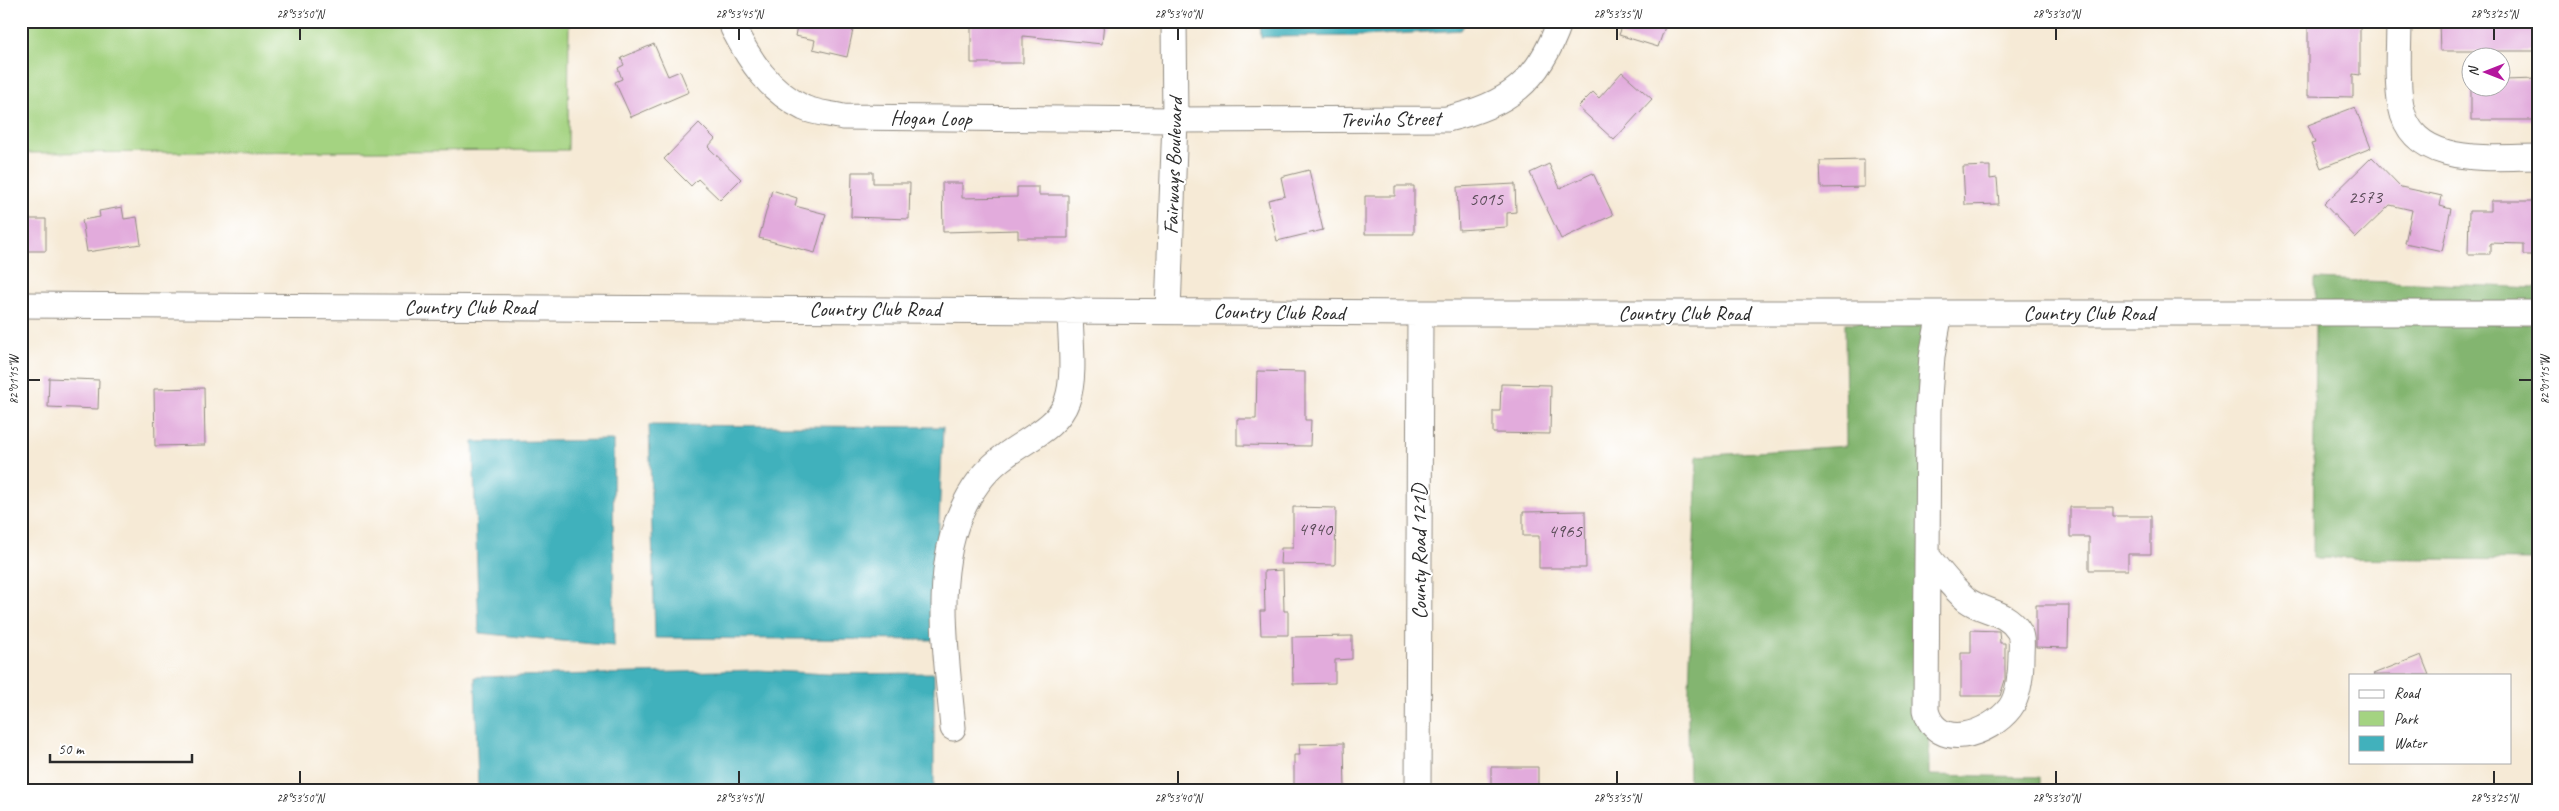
<svg xmlns="http://www.w3.org/2000/svg" width="2559" height="811" font-family="Caveat,sans-serif">
<style>
.green{fill:#a4d381;stroke:#687f56}
.forest{fill:#83b56f;stroke:#57704d}
.water{fill:#41b1bc;stroke:#366e74}
.building{fill:#e2abdc}
.lines{fill:none;stroke-linecap:round;stroke-linejoin:round}
.minor-casing{stroke:#908a80;stroke-width:27}
.minor{stroke:#fff;stroke-width:25}
.ticks{fill:none;stroke:#2b2b2b;stroke-width:2}
.labels{text-anchor:middle;dominant-baseline:central;stroke-width:4;stroke-linejoin:round;paint-order:stroke}
.number-label{font-size:19px;fill:#594b57}
.street-label{font-size:21px;fill:#2b2b2b;stroke:#fff}
.neatline{fill:none;stroke:#2b2b2b;stroke-width:2}
.ticks-label{font-size:12px;text-anchor:middle;fill:#2b2b2b}
</style>
<rect width="100%" height="100%" fill="#fff"/>
<filter id="ink" filterUnits="userSpaceOnUse"><feTurbulence type="fractalNoise" baseFrequency=".02" numOctaves="2"/><feDisplacementMap in="SourceGraphic" scale="10" xChannelSelector="R" yChannelSelector="G"/><feConvolveMatrix kernelMatrix="1 2 1 2 8 2 1 2 1" color-interpolation-filters="sRGB"/></filter>
<filter id="wash" filterUnits="userSpaceOnUse"><feTurbulence type="fractalNoise" baseFrequency=".0096" numOctaves="4" result="noise"/><feDisplacementMap in="SourceGraphic" scale="20" xChannelSelector="R" yChannelSelector="G"/><feGaussianBlur stdDeviation="1.12" result="paint"/><feColorMatrix in="noise" values="0 0 0 0 0 0 0 0 0 0 0 0 0 0 0 0 0 1.4 0 .05"/><feComposite in="paint" operator="in"/></filter>
<g filter="url(#wash)">
<rect width="100%" height="100%" fill="#f6ead6"/>
<path class="green" d="M 21,21 L 569,21 L 568,150 L 21,153 Z"/>
<path class="forest" d="M 2315,279 L 2538,288 L 2538,303 L 2315,303 Z
M 1845,323 L 1925,323 L 1929,775 L 2040,777 L 2040,790 L 1689,790 L 1688,718 L 1697,456 L 1846,446 Z
M 2315,323 L 2538,323 L 2538,560 L 2313,558 Z"/>
<path class="water" d="M 1260,21 L 1467,21 L 1461,30 L 1364,36 L 1261,37 Z
M 649,425 L 943,427 L 934,640 L 655,638 Z
M 613,440 L 614,646 L 479,633 L 473,442 Z
M 758,670 L 828,674 L 934,673 L 934,790 L 478,790 L 475,677 Z"/>
<g id="blocks">
<path class="building" d="M 798,21 L 855,21 L 847,57 L 813,49 L 815,40 L 795,36 Z
M 971,21 L 1104,21 L 1102,44 L 1023,36 L 1023,63 L 971,63 Z
M 1624,21 L 1667,21 L 1658,47 L 1619,35 Z
M 2308,21 L 2360,21 L 2360,75 L 2353,74 L 2353,97 L 2308,96 Z
M 2452,21 L 2538,21 L 2538,51 L 2440,51 L 2439,23 Z
M 654,44 L 668,76 L 680,71 L 689,92 L 631,117 L 615,82 L 622,79 L 618,68 L 624,65 L 621,58 Z
M 1622,72 L 1652,99 L 1614,140 L 1578,107 L 1593,92 L 1599,98 Z
M 2538,79 L 2538,120 L 2471,120 L 2471,88 L 2502,88 L 2502,80 Z
M 2355,107 L 2371,148 L 2321,168 L 2311,144 L 2315,143 L 2308,125 Z
M 699,123 L 715,139 L 708,147 L 741,179 L 720,200 L 698,179 L 691,186 L 664,159 Z
M 2372,157 L 2401,187 L 2442,196 L 2440,206 L 2451,209 L 2442,251 L 2405,243 L 2412,210 L 2390,205 L 2356,238 L 2324,204 Z
M 1864,160 L 1864,187 L 1821,188 L 1820,161 Z
M 1549,164 L 1560,188 L 1593,173 L 1613,215 L 1561,239 L 1530,173 Z
M 1990,166 L 1990,179 L 1997,178 L 1999,204 L 1965,205 L 1963,167 Z
M 1309,170 L 1323,230 L 1277,241 L 1268,200 L 1285,196 L 1281,177 Z
M 852,172 L 873,172 L 873,183 L 910,183 L 909,219 L 851,217 Z
M 942,183 L 962,183 L 962,198 L 1017,197 L 1017,187 L 1039,187 L 1039,195 L 1068,195 L 1068,238 L 1018,238 L 1018,230 L 943,232 Z
M 1515,184 L 1516,212 L 1507,213 L 1507,227 L 1459,230 L 1457,187 Z
M 1395,186 L 1414,186 L 1414,234 L 1365,234 L 1365,196 L 1395,196 Z
M 772,190 L 797,198 L 795,206 L 826,214 L 815,253 L 759,238 Z
M 2491,201 L 2538,201 L 2538,255 L 2523,255 L 2523,244 L 2490,243 L 2490,254 L 2468,254 L 2469,211 L 2491,211 Z
M 122,207 L 124,219 L 137,217 L 141,244 L 87,252 L 82,220 L 100,217 L 99,211 Z
M 21,219 L 46,219 L 46,251 L 21,251 Z
M 1257,371 L 1305,372 L 1305,420 L 1311,420 L 1310,446 L 1237,445 L 1237,419 L 1256,419 Z
M 49,378 L 99,380 L 98,409 L 48,407 Z
M 1501,384 L 1551,385 L 1550,434 L 1493,433 L 1493,411 L 1500,411 Z
M 204,388 L 205,445 L 155,446 L 154,389 Z
M 1293,507 L 1336,508 L 1335,565 L 1280,564 L 1281,548 L 1293,548 Z
M 2070,507 L 2113,507 L 2113,516 L 2151,516 L 2151,554 L 2128,554 L 2128,570 L 2089,570 L 2089,537 L 2070,537 Z
M 1585,511 L 1586,568 L 1539,568 L 1539,536 L 1523,536 L 1523,512 Z
M 1283,570 L 1284,611 L 1288,611 L 1288,635 L 1261,635 L 1260,611 L 1265,611 L 1264,571 Z
M 2036,605 L 2069,605 L 2068,648 L 2036,647 Z
M 1971,630 L 1999,631 L 2000,643 L 2005,643 L 2005,680 L 2000,696 L 1961,696 L 1961,653 L 1971,653 Z
M 1352,636 L 1352,659 L 1335,660 L 1335,683 L 1293,684 L 1292,637 Z
M 2421,655 L 2429,675 L 2374,675 L 2373,674 Z
M 1344,743 L 1345,790 L 1294,790 L 1294,755 L 1300,755 L 1299,744 Z
M 1491,767 L 1538,767 L 1538,790 L 1491,790 Z"/>
</g>
</g>
<g filter="url(#ink)">
<use href="#blocks" fill-opacity="0" stroke="#908a80" stroke-width="1"/>
<g class="lines">
<g class="minor-casing">
<path id="minor" d="M 732,21 L 733,28 C 750,61 769,91 804,108 C 815,113 831,114 843,117 L 1175,120 L 1447,119 C 1508,105 1539,82 1560,21
M 2399,21 C 2399,49 2396,78 2401,106 C 2412,168 2492,157 2538,157
M 21,305 L 1420,313 L 2538,313
M 1168,311 L 1175,120 L 1174,21
M 1928,557 C 1940,571 1952,588 1967,600 C 1983,612 2006,611 2018,630 C 2023,637 2021,648 2021,656 C 2021,671 2019,696 2010,708 C 1990,734 1936,753 1926,710 L 1928,410 L 1932,356 L 1940,313
M 953,728 C 947,657 931,570 965,504 C 975,484 989,467 1006,455 C 1027,439 1058,427 1067,401 C 1076,376 1070,337 1070,310
M 1418,790 L 1420,313"/>
</g>
<use href="#minor" class="minor"/>
</g>
</g>
<path class="ticks" d="M 300,28 L 300,40M 739,28 L 739,40M 1178,28 L 1178,40M 1617,28 L 1617,40M 2056,28 L 2056,40M 2494,28 L 2494,40M 28,380 L 40,380M 2519,380 L 2532,380M 300,771 L 300,784M 739,771 L 739,784M 1178,771 L 1178,784M 1617,771 L 1617,784M 2056,771 L 2056,784M 2494,771 L 2494,784"/>
<g class="labels">
<g class="number-label">
<text x="2365" y="197">2573</text>
<text x="1486" y="199">5015</text>
<text x="1315" y="529">4940</text>
<text x="1565" y="531">4965</text>
</g>
<g class="street-label">
<text transform="translate(931 118) rotate(1)">Hogan Loop</text>
<text transform="translate(1390 119) rotate(-1)">Treviho Street</text>
<text transform="translate(1173 166) rotate(-88)">Fairways Boulevard</text>
<text x="470" y="307">Country Club Road</text>
<text x="875" y="309">Country Club Road</text>
<text transform="translate(1279 312) rotate(1)">Country Club Road</text>
<text x="1684" y="313">Country Club Road</text>
<text x="2089" y="313">Country Club Road</text>
<text transform="translate(1419 552) rotate(-90)">County Road 121D</text>
</g>
</g>
<rect width="2559" height="811" fill="none" stroke="#fff" stroke-width="55"/>
<rect x="2349" y="674" width="162" height="90" fill="#ffffff" stroke="#aaaaaa"/>
<rect x="2359" y="690" width="25" height="8" fill="#ffffff" stroke="#aaaaaa"/>
<text x="2394" y="698" font-size="15" fill="#2b2b2b">Road</text>
<rect x="2359" y="711" width="25" height="15" fill="#a4d381" stroke="#aaaaaa"/>
<text x="2394" y="724" font-size="15" fill="#2b2b2b">Park</text>
<rect x="2359" y="736" width="25" height="15" fill="#41b1bc" stroke="#aaaaaa"/>
<text x="2394" y="748" font-size="15" fill="#2b2b2b">Water</text>
<g transform="translate(2486 72) rotate(270)"><circle r="24" fill="#ffffff" stroke="#aaaaaa"/>
<path d="M0-4L9 19L0 12L-9 19Z" fill="#b5179e"/>
<text y="-8" font-size="14" font-weight="bold" text-anchor="middle" fill="#2b2b2b">N</text>
</g>
<path d="M50 754v8h142v-8" fill="none" stroke="#2b2b2b" stroke-width="2.5"/>
<text x="58" y="754" font-size="15" fill="#2b2b2b" stroke="#ffffff" stroke-width="4" paint-order="stroke">50 m</text>
<rect x="28" y="28" width="2504" height="756" class="neatline"/>
<g class="ticks-label">
<text x="300" y="18">28°53'50"N</text>
<text x="739" y="18">28°53'45"N</text>
<text x="1178" y="18">28°53'40"N</text>
<text x="1617" y="18">28°53'35"N</text>
<text x="2056" y="18">28°53'30"N</text>
<text x="2494" y="18">28°53'25"N</text>
<text transform="translate(2545 380) rotate(-90)" y="4">82°01'15"W</text>
<text transform="translate(14 380) rotate(-90)" y="4">82°01'15"W</text>
<text x="300" y="802">28°53'50"N</text>
<text x="739" y="802">28°53'45"N</text>
<text x="1178" y="802">28°53'40"N</text>
<text x="1617" y="802">28°53'35"N</text>
<text x="2056" y="802">28°53'30"N</text>
<text x="2494" y="802">28°53'25"N</text>
</g>
</svg>
